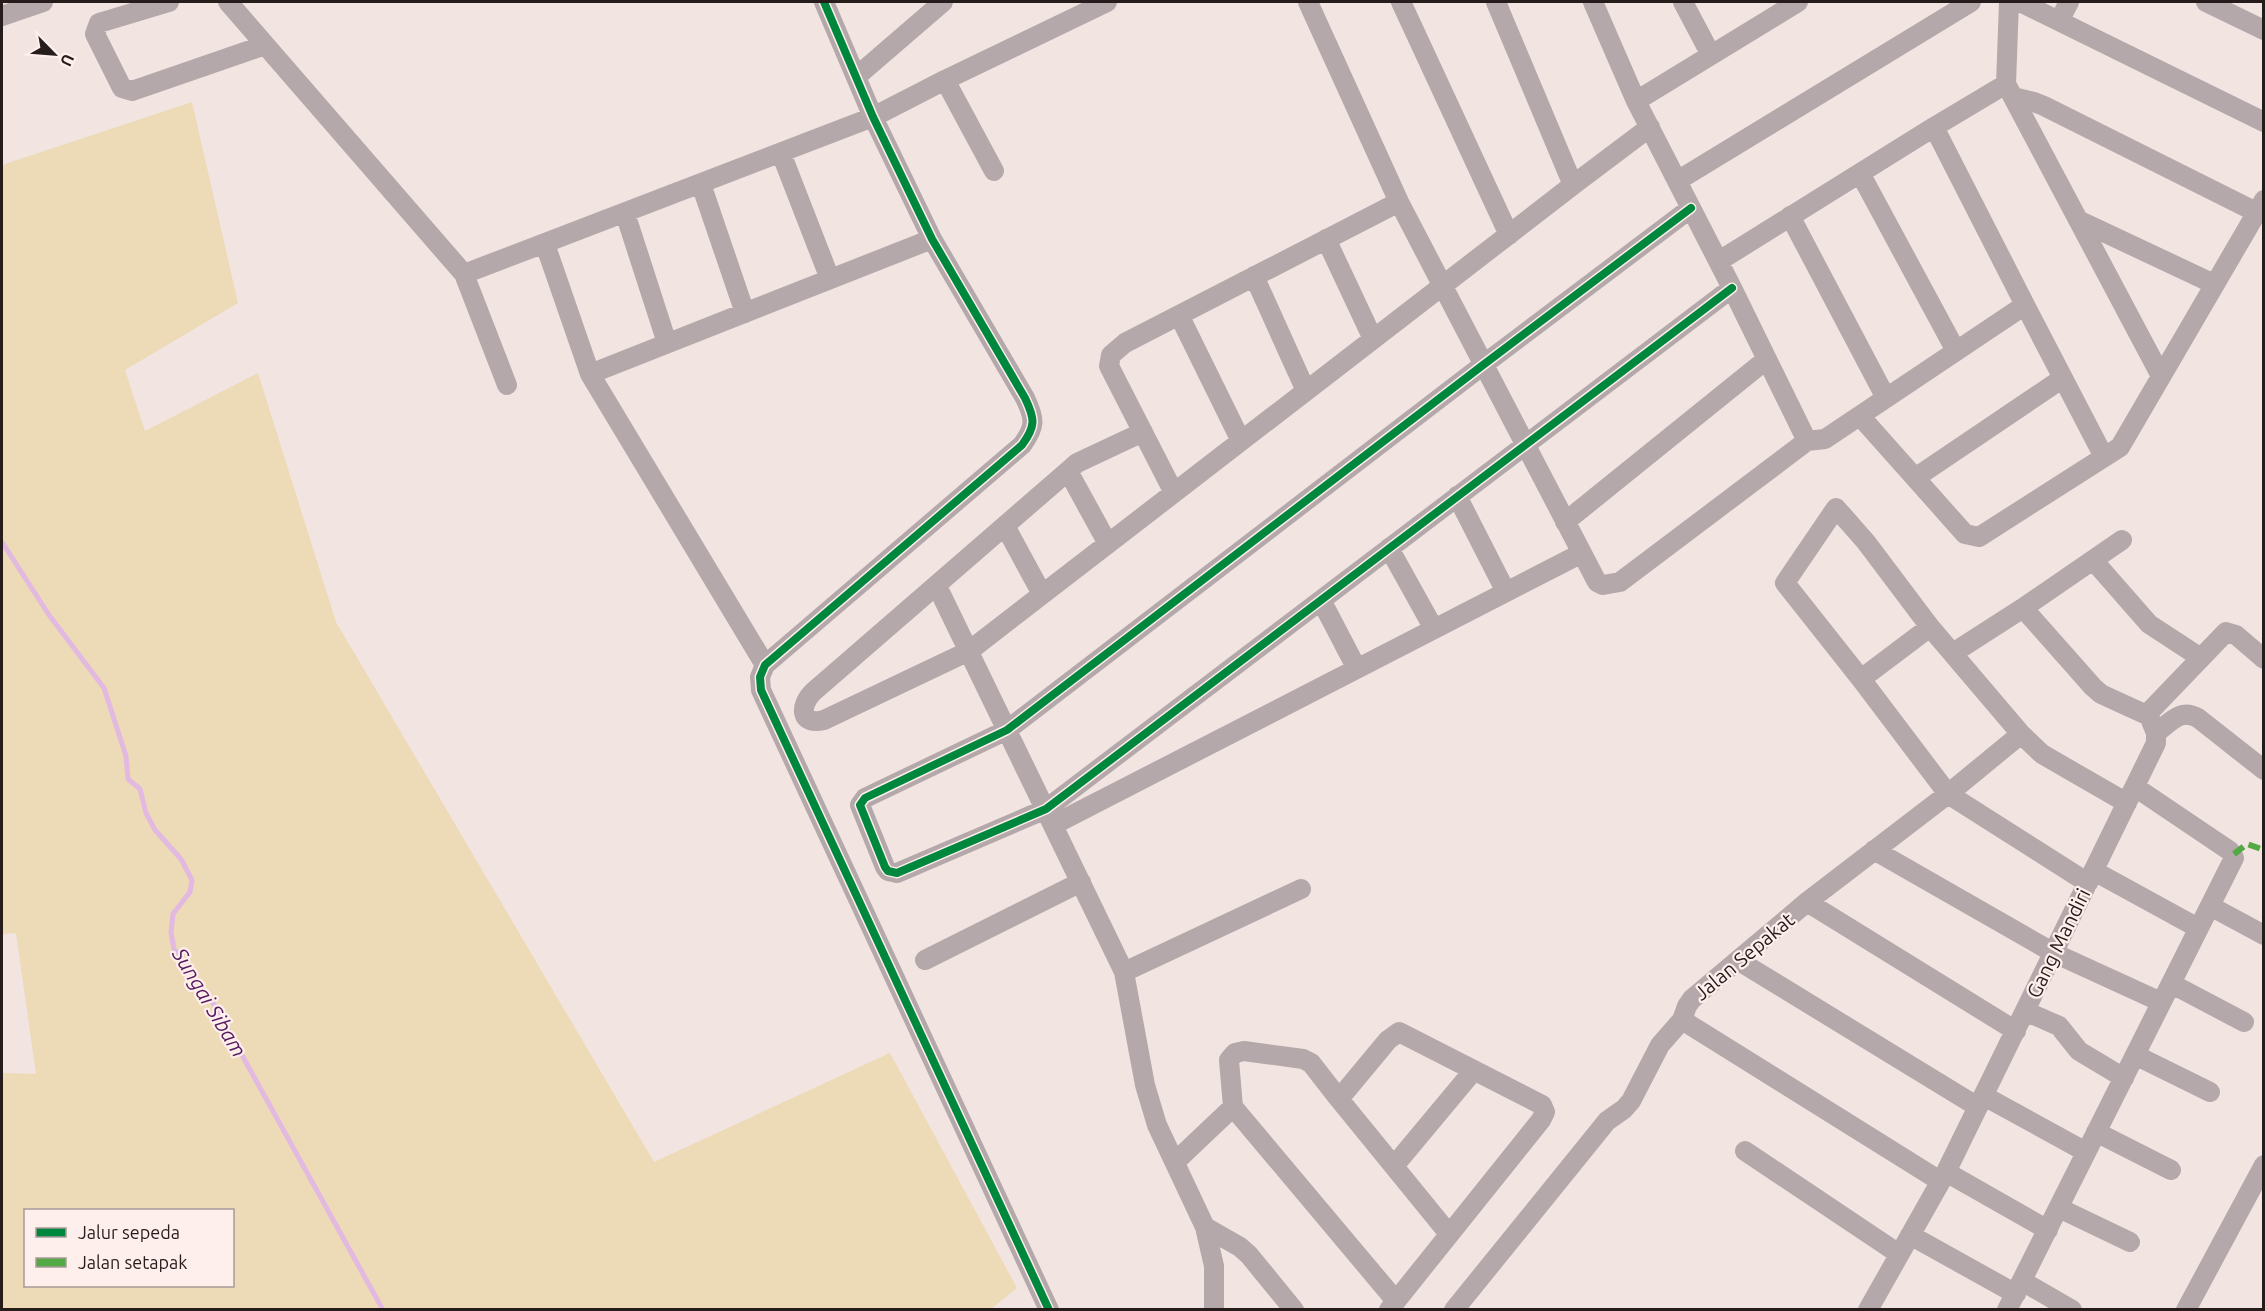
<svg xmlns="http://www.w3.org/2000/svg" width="2265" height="1311" font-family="Ubuntu,sans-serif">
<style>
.green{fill:#eddab7;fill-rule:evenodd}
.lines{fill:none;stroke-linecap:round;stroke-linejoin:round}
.stream{stroke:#e2b9e0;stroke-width:5}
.minor{stroke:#b4a8aa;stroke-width:20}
.quiet{stroke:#53a943;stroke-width:6;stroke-dasharray:12 6;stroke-linecap:butt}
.cycleway-casing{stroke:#feefec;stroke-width:11}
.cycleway{stroke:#00873e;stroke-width:8}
.labels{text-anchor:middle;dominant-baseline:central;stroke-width:4.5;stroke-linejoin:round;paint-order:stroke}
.street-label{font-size:20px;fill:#251c1b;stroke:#feefec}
.water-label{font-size:21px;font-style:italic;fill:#56185e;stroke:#feefec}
</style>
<rect width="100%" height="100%" fill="#f2e4e1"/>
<path class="green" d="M 192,102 L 238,303 L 125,370 L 145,431 L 258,373 L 336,622 L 654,1162 L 890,1053 L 1017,1288 L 991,1309 L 2,1309 L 2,1073 L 36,1074 L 16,933 L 2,934 L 2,165 ZM 26,1210 L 232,1210 L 232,1286 L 26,1286 Z"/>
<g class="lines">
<path class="stream" d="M 2,542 L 49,615 L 104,688 L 126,756 L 128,779 L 140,789 L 146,813 L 155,830 L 181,859 L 192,880 L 190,892 L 173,914 L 171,933 L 174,949 L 212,1001 L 383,1310"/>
<path class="minor" d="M 169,2 L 99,23 L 95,34 L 122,88 L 132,91 L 265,45
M 228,2 L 464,274 L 507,385
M 824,2 L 873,117 L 932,239 L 1025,398 C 1035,419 1036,426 1022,445 L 765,665 L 760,677 L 761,690 L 1049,1310
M 1308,2 L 1399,202 L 1597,582 L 1603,585 L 1620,582 L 1807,441 L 1732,288 L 1636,101 L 1593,2
M 1401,2 L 1509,235
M 1496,2 L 1573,185 L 1650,127
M 1683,2 L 1711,55
M 2020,2 L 2264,122
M 2206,2 L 2264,30
M 2,16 L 43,2
M 2059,21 L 2069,2
M 856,77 L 943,2
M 945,80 L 994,171
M 2006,84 L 2161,376
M 2013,97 L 2034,102 L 2044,106 L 2256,212
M 1636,101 L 1798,2
M 1934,127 L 2006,84 L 2009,2
M 781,153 L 830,279
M 1860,173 L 1956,351
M 1677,181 L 1971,2
M 701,184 L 745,313
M 1691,208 L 1483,365 L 1007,730 L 865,798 L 860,805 L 885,867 L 888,871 L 897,873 L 1046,809 L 1732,288
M 625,213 L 667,343
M 1790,216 L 1886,398
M 2078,220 L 2214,284
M 1326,239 L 1373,339
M 545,244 L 590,374 L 765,665
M 1719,261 L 1934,127 L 2025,305 L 1825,439 L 1807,441
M 464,274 L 873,117 L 945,80 L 1107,2
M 1254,276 L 1306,391
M 2025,305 L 2104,457
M 1179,315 L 1241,441
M 590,374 L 932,239
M 1860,416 L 1965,534 L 1979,537 L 2120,447 L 2264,200
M 1143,432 L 1077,463 L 1068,471 L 813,692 C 799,706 800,726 824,720 L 969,651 L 1573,185
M 1068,471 L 1108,544
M 1915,478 L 2063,378
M 1174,493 L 1109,366 L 1111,355 L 1125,343 L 1399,202
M 1457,496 L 1506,592
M 1565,522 L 1767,359
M 1005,526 L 1042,594
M 2122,540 L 2023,608 L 2093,687 L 2101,694 L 2149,716
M 1389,548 L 1434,629
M 2093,560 L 2149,624 L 2201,658
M 937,586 L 1124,972 L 1145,1085 L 1157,1125 L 1205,1227 L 1214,1266 L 1214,1310
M 1321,600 L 1357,669
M 1930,627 L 1861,679 L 1948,794 L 2088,883
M 1953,653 L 2023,608
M 1861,679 L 1785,583 L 1836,508 L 1866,542 L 1930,627 L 2021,734 L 2042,754 L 2127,803
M 2156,733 C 2171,722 2180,708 2198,718 L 2264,770
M 1053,825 L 1582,553
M 1874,850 L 2054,953 L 2161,1002
M 2094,871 L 2198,928
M 1807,902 L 2016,1031
M 2210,906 L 2264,935
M 925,960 L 1081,882
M 1739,961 L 1978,1107
M 1124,972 L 1301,889
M 2172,984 L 2244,1022
M 2025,1011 L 2059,1026 L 2079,1051 L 2124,1078
M 1682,1020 L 1940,1181
M 2135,1055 L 2210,1092
M 1984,1096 L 2086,1152
M 1339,1099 L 1449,1234
M 2096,1132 L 2171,1170
M 1745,1151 L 1899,1254
M 1175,1162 L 1233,1107
M 1394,1166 L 1474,1070
M 1946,1172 L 2048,1230
M 2059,1208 L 2130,1242
M 1205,1227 L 1240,1247 L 1249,1255 L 1294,1310
M 1910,1235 L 2016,1294
M 2022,1281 L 2072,1310
M 1389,1310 L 1396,1301 L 1541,1120 L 1545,1112 L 1542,1105 L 1399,1032 L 1388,1040 L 1339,1099 L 1311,1063 L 1303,1059 L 1244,1051 L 1235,1053 L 1229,1060 L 1233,1107 L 1396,1301
M 1454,1310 L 1607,1121 L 1624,1109 L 1631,1101 L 1660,1045 L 1682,1020 L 1687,1006 L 1692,999 L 1807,902 L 1948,794 L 2021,734
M 1868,1310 L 1946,1172 L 2156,743 L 2156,733 L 2149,716 L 2151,710 L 2226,632 L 2236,635 L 2264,659
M 2007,1310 L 2234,858 L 2230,851 L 2135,787
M 2186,1310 L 2264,1165"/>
<path class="quiet" d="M 2234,854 L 2247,844 L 2264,850"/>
<g class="cycleway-casing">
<path id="cycleway" d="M 824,2 L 873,117 L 932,239 L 1025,398 C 1035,419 1036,426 1022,445 L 765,665 L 760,677 L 761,690 L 1049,1310
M 1691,208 L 1483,365 L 1007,730 L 865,798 L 860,805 L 885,867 L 888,871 L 897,873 L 1046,809 L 1732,288"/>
</g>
<use href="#cycleway" class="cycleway"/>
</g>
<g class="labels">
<g class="street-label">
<text transform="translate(2058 943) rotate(-64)">Gang Mandiri</text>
<text transform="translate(1744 956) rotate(-40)">Jalan Sepakat</text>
</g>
<g class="water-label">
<text transform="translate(210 1002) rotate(59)">Sungai Sibam</text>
</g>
</g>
<rect width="2265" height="1311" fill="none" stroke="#251c1b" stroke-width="6"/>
<rect x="24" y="1209" width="210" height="78" fill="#feefec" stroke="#a79b98" stroke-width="1.5"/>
<rect x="36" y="1228" width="30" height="9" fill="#00873e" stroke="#a79b98" stroke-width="1.5"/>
<text x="78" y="1239" font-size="18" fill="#251c1b">Jalur sepeda</text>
<rect x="36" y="1258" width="30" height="9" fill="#53a943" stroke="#a79b98" stroke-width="1.5"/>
<text x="78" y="1269" font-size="18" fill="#251c1b">Jalan setapak</text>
<g transform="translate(54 54) rotate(115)" stroke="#feefec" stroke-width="4.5" paint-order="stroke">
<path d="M0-4.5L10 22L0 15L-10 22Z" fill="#251c1b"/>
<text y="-9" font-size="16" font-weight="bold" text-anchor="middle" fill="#251c1b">U</text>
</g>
</svg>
